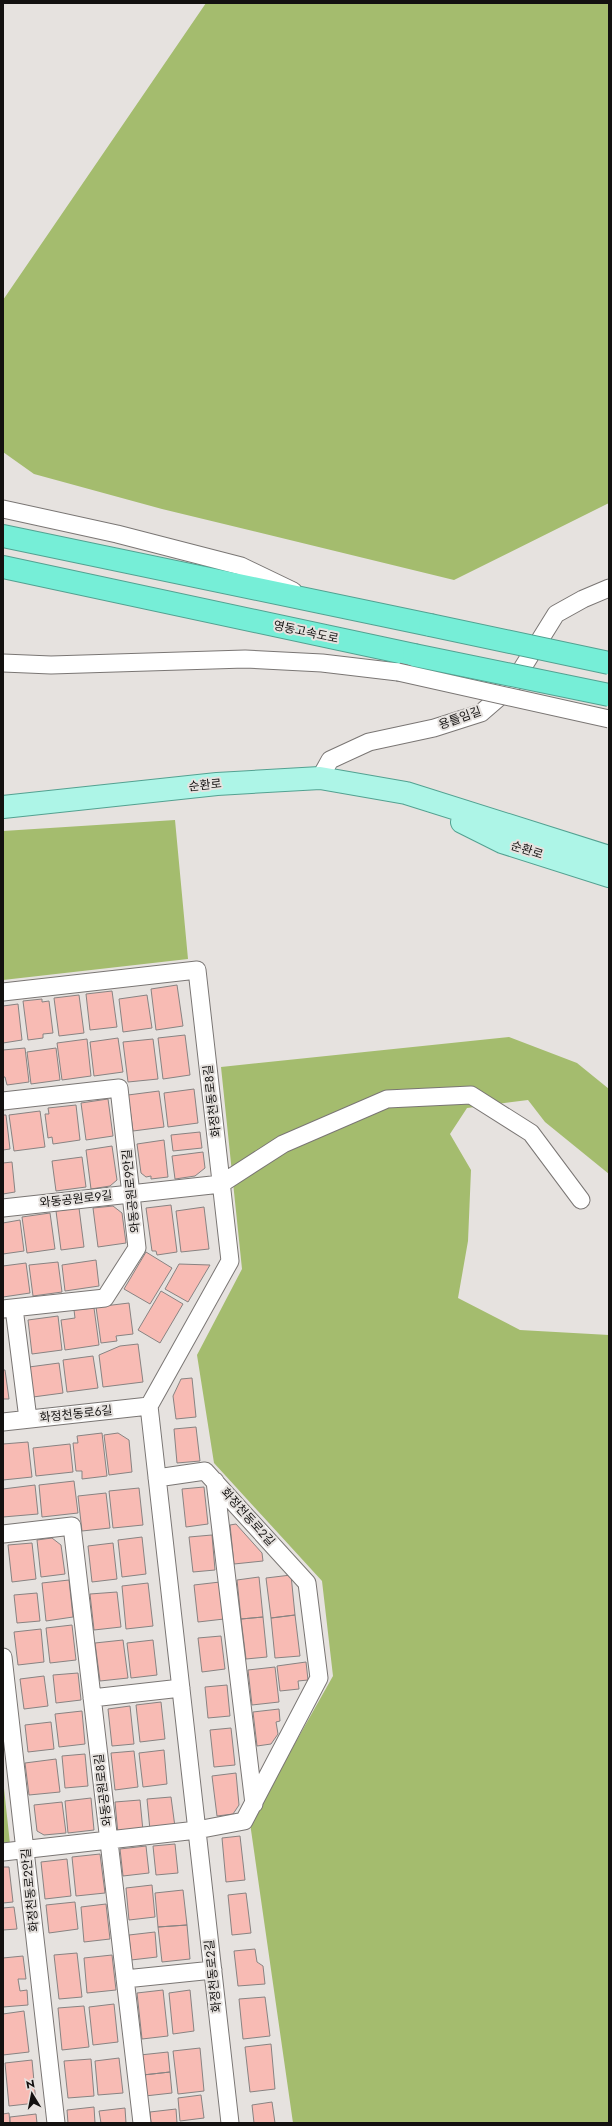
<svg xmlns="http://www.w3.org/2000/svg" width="612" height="2126" font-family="Jost,'Noto Sans KR',sans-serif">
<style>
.green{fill:#a4bc6e}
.building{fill:#f8bbb4;stroke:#888382}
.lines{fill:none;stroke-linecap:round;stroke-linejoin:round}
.minor-casing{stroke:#7a7674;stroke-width:19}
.major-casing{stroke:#53a191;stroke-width:24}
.highway-casing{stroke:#53a191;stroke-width:24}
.minor{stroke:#fff;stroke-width:17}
.major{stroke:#adf5e7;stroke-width:22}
.highway{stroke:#76eed7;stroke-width:22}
.minor-bridge-casing{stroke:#7a7674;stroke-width:19;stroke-linecap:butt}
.highway-bridge-casing{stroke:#53a191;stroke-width:24;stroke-linecap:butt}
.minor-bridge{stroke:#fff;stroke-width:17}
.highway-bridge{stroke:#76eed7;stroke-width:22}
.labels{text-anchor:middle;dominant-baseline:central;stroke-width:4;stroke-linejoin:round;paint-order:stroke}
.street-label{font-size:12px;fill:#131110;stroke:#e6e2df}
</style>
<rect width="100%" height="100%" fill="#e6e2df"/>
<path class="green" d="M 206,3 L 609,3 L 609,503 L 454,580 L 162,509 L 34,474 L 3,452 L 3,300 Z
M 175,820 L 188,959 L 3,980 L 3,831 Z
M 509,1037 L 577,1063 L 609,1089 L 609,1174 L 545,1122 L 528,1100 L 467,1108 L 450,1134 L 471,1170 L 468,1241 L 458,1298 L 520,1330 L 609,1335 L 609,2123 L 293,2123 L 250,1823 L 333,1676 L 322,1581 L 214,1463 L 197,1355 L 242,1269 L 221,1067 Z
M 3,1779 L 10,1844 L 3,1845 Z"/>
<path class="building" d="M 177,985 L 183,1026 L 156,1030 L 151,989 Z
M 112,991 L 117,1027 L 90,1030 L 86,994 Z
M 79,995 L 84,1033 L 59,1036 L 54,998 Z
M 147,995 L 152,1028 L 123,1032 L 119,999 Z
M 42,999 L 42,1002 L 49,1001 L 53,1033 L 43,1034 L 43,1038 L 28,1040 L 23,1001 Z
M 18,1004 L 22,1040 L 3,1043 L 3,1006 Z
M 185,1035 L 190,1075 L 163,1079 L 158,1038 Z
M 118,1038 L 123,1072 L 94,1076 L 90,1042 Z
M 87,1039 L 91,1076 L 62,1080 L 57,1043 Z
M 153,1039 L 158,1079 L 128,1082 L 123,1042 Z
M 25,1048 L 29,1082 L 7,1085 L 5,1077 L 3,1077 L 3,1050 Z
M 56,1048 L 60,1080 L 31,1084 L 27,1052 Z
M 194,1089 L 198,1123 L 168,1127 L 164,1093 Z
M 159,1091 L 164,1127 L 133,1131 L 128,1095 Z
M 108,1099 L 113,1136 L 86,1140 L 81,1103 Z
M 76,1105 L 80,1140 L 53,1144 L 52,1137 L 48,1138 L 45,1114 L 49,1114 L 48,1108 Z
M 40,1111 L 45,1147 L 14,1151 L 9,1115 Z
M 3,1115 L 6,1115 L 10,1149 L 3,1150 Z
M 200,1132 L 202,1148 L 173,1151 L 171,1135 Z
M 164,1140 L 168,1177 L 151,1179 L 151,1176 L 146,1177 L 141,1173 L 137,1144 Z
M 112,1146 L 117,1180 L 110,1186 L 91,1189 L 86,1150 Z
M 203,1152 L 205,1168 L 195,1176 L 175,1179 L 172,1156 Z
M 82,1157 L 86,1187 L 56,1191 L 52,1161 Z
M 12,1162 L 15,1192 L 3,1194 L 3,1163 Z
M 171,1205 L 177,1252 L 157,1255 L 156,1251 L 152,1251 L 146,1208 Z
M 113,1206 L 122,1213 L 126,1243 L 98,1247 L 93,1208 Z
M 204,1207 L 209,1249 L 181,1252 L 176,1211 Z
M 79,1208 L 84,1247 L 61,1250 L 56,1211 Z
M 50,1213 L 55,1249 L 27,1253 L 22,1217 Z
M 20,1220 L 24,1251 L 3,1254 L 3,1223 Z
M 146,1252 L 172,1268 L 150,1304 L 124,1289 Z
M 96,1260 L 99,1286 L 65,1291 L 62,1265 Z
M 58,1262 L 62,1292 L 33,1296 L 29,1265 Z
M 26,1263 L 30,1293 L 3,1297 L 3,1266 Z
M 179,1264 L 210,1265 L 188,1302 L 165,1289 Z
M 161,1291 L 183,1304 L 160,1343 L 138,1330 Z
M 129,1303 L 133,1334 L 116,1336 L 117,1341 L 101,1343 L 96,1307 Z
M 94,1308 L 99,1345 L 65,1350 L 61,1320 L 75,1318 L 74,1310 Z
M 58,1316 L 62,1350 L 32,1354 L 28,1320 Z
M 138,1344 L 143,1382 L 103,1387 L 99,1355 L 120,1346 Z
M 93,1356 L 98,1388 L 67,1392 L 63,1360 Z
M 59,1363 L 63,1393 L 33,1397 L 29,1367 Z
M 3,1370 L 5,1370 L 9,1399 L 3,1399 Z
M 192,1378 L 196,1417 L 176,1419 L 173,1396 L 181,1379 Z
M 196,1427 L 200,1461 L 177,1463 L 174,1429 Z
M 102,1433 L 107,1476 L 82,1479 L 82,1471 L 76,1471 L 73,1443 L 78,1443 L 77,1436 Z
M 118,1433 L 129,1440 L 132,1472 L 109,1475 L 104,1435 Z
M 28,1442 L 32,1477 L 3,1480 L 3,1444 Z
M 70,1444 L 73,1472 L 36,1476 L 33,1448 Z
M 74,1481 L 78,1513 L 42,1517 L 39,1485 Z
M 35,1485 L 38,1514 L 3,1517 L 3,1489 Z
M 204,1487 L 208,1524 L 186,1527 L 182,1489 Z
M 139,1488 L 143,1525 L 113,1528 L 109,1491 Z
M 106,1493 L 110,1528 L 82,1531 L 78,1496 Z
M 236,1524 L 262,1553 L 263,1561 L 234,1564 L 230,1525 Z
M 212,1535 L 215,1570 L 193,1572 L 189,1537 Z
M 142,1537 L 146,1574 L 122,1577 L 118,1540 Z
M 52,1538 L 61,1545 L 65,1574 L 41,1577 L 37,1540 Z
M 32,1543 L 36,1579 L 12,1582 L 8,1545 Z
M 113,1543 L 117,1579 L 92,1582 L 88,1546 Z
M 291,1575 L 295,1615 L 271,1618 L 266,1578 Z
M 259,1577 L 263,1617 L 241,1619 L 237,1580 Z
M 69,1580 L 73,1617 L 46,1621 L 42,1583 Z
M 220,1582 L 224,1619 L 198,1622 L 194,1585 Z
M 148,1583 L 153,1626 L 126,1629 L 122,1586 Z
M 117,1592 L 121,1627 L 94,1630 L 90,1594 Z
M 37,1593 L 40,1621 L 17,1623 L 14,1595 Z
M 295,1615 L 300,1656 L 275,1658 L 271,1618 Z
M 263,1617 L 267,1657 L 246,1659 L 241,1619 Z
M 72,1625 L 76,1660 L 50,1663 L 46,1628 Z
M 41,1629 L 44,1662 L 18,1665 L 14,1632 Z
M 221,1636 L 225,1669 L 202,1672 L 198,1638 Z
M 123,1640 L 128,1678 L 100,1681 L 95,1643 Z
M 153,1640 L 157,1675 L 131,1678 L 127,1643 Z
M 306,1662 L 308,1680 L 298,1681 L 299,1689 L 280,1691 L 277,1666 Z
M 275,1667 L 279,1702 L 252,1705 L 248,1670 Z
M 78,1673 L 81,1700 L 56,1703 L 53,1675 Z
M 44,1676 L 48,1706 L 24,1709 L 20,1679 Z
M 227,1685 L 230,1716 L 208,1718 L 205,1687 Z
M 161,1702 L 165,1739 L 140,1742 L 136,1705 Z
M 130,1706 L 134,1744 L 112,1746 L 108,1709 Z
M 279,1709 L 280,1721 L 276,1722 L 278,1734 L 271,1744 L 257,1746 L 253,1712 Z
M 82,1711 L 85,1744 L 59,1747 L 55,1714 Z
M 51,1722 L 54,1749 L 28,1752 L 25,1725 Z
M 231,1728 L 235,1765 L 214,1767 L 210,1730 Z
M 164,1750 L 167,1784 L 143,1787 L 139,1753 Z
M 134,1751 L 138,1787 L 115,1790 L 111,1753 Z
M 85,1754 L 88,1786 L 65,1788 L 62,1756 Z
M 56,1759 L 60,1792 L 29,1795 L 25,1763 Z
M 236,1773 L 239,1805 L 233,1814 L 217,1816 L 212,1776 Z
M 171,1797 L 175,1827 L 150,1830 L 147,1799 Z
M 91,1798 L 94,1830 L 68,1833 L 65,1801 Z
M 140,1800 L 143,1831 L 118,1834 L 115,1802 Z
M 62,1802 L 66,1833 L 44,1835 L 37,1831 L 34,1805 Z
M 240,1836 L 245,1880 L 226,1882 L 222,1838 Z
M 175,1844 L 178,1873 L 156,1875 L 153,1846 Z
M 146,1846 L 149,1873 L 123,1876 L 120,1849 Z
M 100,1854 L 105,1893 L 76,1896 L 72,1857 Z
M 67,1859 L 71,1896 L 45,1899 L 41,1862 Z
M 3,1867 L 9,1867 L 13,1902 L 3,1903 Z
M 152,1885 L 155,1917 L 129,1920 L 126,1888 Z
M 183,1890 L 187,1925 L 158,1927 L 155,1893 Z
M 246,1893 L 251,1933 L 232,1935 L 228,1895 Z
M 75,1902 L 78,1929 L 49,1933 L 46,1905 Z
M 106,1904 L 110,1939 L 84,1942 L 81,1907 Z
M 14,1907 L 17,1929 L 3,1930 L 3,1908 Z
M 187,1925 L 190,1959 L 162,1962 L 158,1927 Z
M 155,1932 L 157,1957 L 131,1960 L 129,1935 Z
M 255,1949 L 257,1962 L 263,1966 L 265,1984 L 238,1986 L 234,1951 Z
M 77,1953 L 82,1997 L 59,1999 L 54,1955 Z
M 112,1955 L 116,1990 L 87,1993 L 84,1958 Z
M 23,1956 L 26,1979 L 18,1979 L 20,1991 L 27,1990 L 28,2005 L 3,2007 L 3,1958 Z
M 163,1990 L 168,2036 L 142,2039 L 137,1993 Z
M 190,1990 L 194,2031 L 173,2034 L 169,1993 Z
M 265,1997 L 270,2036 L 243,2039 L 239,1999 Z
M 114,2004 L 118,2042 L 93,2045 L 89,2007 Z
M 84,2006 L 89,2047 L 62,2050 L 58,2008 Z
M 24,2011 L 29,2052 L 3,2055 L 3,2014 Z
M 271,2044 L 275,2089 L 250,2092 L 245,2047 Z
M 200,2048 L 204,2091 L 178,2094 L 173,2051 Z
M 168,2052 L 170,2072 L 143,2075 L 140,2055 Z
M 119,2058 L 123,2093 L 98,2095 L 95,2061 Z
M 91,2059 L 94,2096 L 68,2098 L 64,2061 Z
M 32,2060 L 36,2103 L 9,2106 L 5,2063 Z
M 170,2072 L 172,2093 L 145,2096 L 143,2075 Z
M 201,2095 L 204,2118 L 180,2121 L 178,2098 Z
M 272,2102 L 275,2123 L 254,2123 L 252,2105 Z
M 94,2107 L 95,2123 L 68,2123 L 67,2110 Z
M 125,2108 L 126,2123 L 101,2123 L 99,2111 Z
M 176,2109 L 177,2123 L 151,2123 L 150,2112 Z
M 9,2113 L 10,2123 L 3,2123 L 3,2114 Z
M 36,2114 L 37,2123 L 10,2123 L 10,2117 Z"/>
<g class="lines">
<g class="minor-casing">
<path id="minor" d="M 3,509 L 117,534 L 241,566 L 293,591
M 3,663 L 51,665 L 245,659 L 322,663 L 398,672
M 320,778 L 330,760 L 369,742 L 434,728 L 481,713 L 510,688 L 556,614 L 583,599 L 609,588
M 3,992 L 197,970 L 230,1261 L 149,1406
M 3,1101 L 119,1088 L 137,1248 L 105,1298 L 3,1309
M 3,1208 L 221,1184 L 283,1144 L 387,1099 L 471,1095 L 531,1133 L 581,1200
M 14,1308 L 28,1419
M 149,1406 L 230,2123
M 3,1422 L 149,1406
M 215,1481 L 254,1804
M 3,1534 L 72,1526 L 142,2123
M 3,1657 L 56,2123
M 92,1698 L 181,1688
M 3,1852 L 197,1830 L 244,1821 L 319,1678 L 307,1583 L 205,1471 L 157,1478
M 125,1979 L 213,1970"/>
</g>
<g class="major-casing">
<path id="major" d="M 3,807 L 217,784 L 320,778 L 406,793 L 609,857
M 462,822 L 502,842 L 609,876"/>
</g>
<g class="highway-casing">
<path id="highway" d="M 3,536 L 430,625
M 3,567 L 414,655"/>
</g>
<use href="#minor" class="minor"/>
<use href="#major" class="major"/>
<use href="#highway" class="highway"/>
<g class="minor-bridge-casing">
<path id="minor-bridge" d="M 398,672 L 609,719"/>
</g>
<g class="highway-bridge-casing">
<path id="highway-bridge" d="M 430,625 L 609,663
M 414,655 L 609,695"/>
</g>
<use href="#minor-bridge" class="minor-bridge"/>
<use href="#highway-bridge" class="highway-bridge"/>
</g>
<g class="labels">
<g class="street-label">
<text transform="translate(306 632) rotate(12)">영동고속도로</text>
<text transform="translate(460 718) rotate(-20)">용틀임길</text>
<text transform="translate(205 785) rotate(-6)">순환로</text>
<text transform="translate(527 850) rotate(18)">순환로</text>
<text transform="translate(212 1101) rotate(-97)">화정천동로8길</text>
<text transform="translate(131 1191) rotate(-96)">와동공원로9안길</text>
<text transform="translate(76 1199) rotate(-6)">와동공원로9길</text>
<text transform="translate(76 1414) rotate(-6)">화정천동로6길</text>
<text transform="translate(248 1517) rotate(48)">화정천동로2길</text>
<text transform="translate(103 1790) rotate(-97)">와동공원로8길</text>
<text transform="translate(30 1890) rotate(-96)">화정천동로2안길</text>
<text transform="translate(213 1976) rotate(-96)">화정천동로2길</text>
</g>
</g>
<rect width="612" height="2126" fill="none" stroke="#131110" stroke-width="8"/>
<g transform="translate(32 2094) rotate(350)" stroke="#e6e2df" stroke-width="3" paint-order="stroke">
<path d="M0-3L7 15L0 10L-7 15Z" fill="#131110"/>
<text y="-6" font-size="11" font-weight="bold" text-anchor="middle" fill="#131110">N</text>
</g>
</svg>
